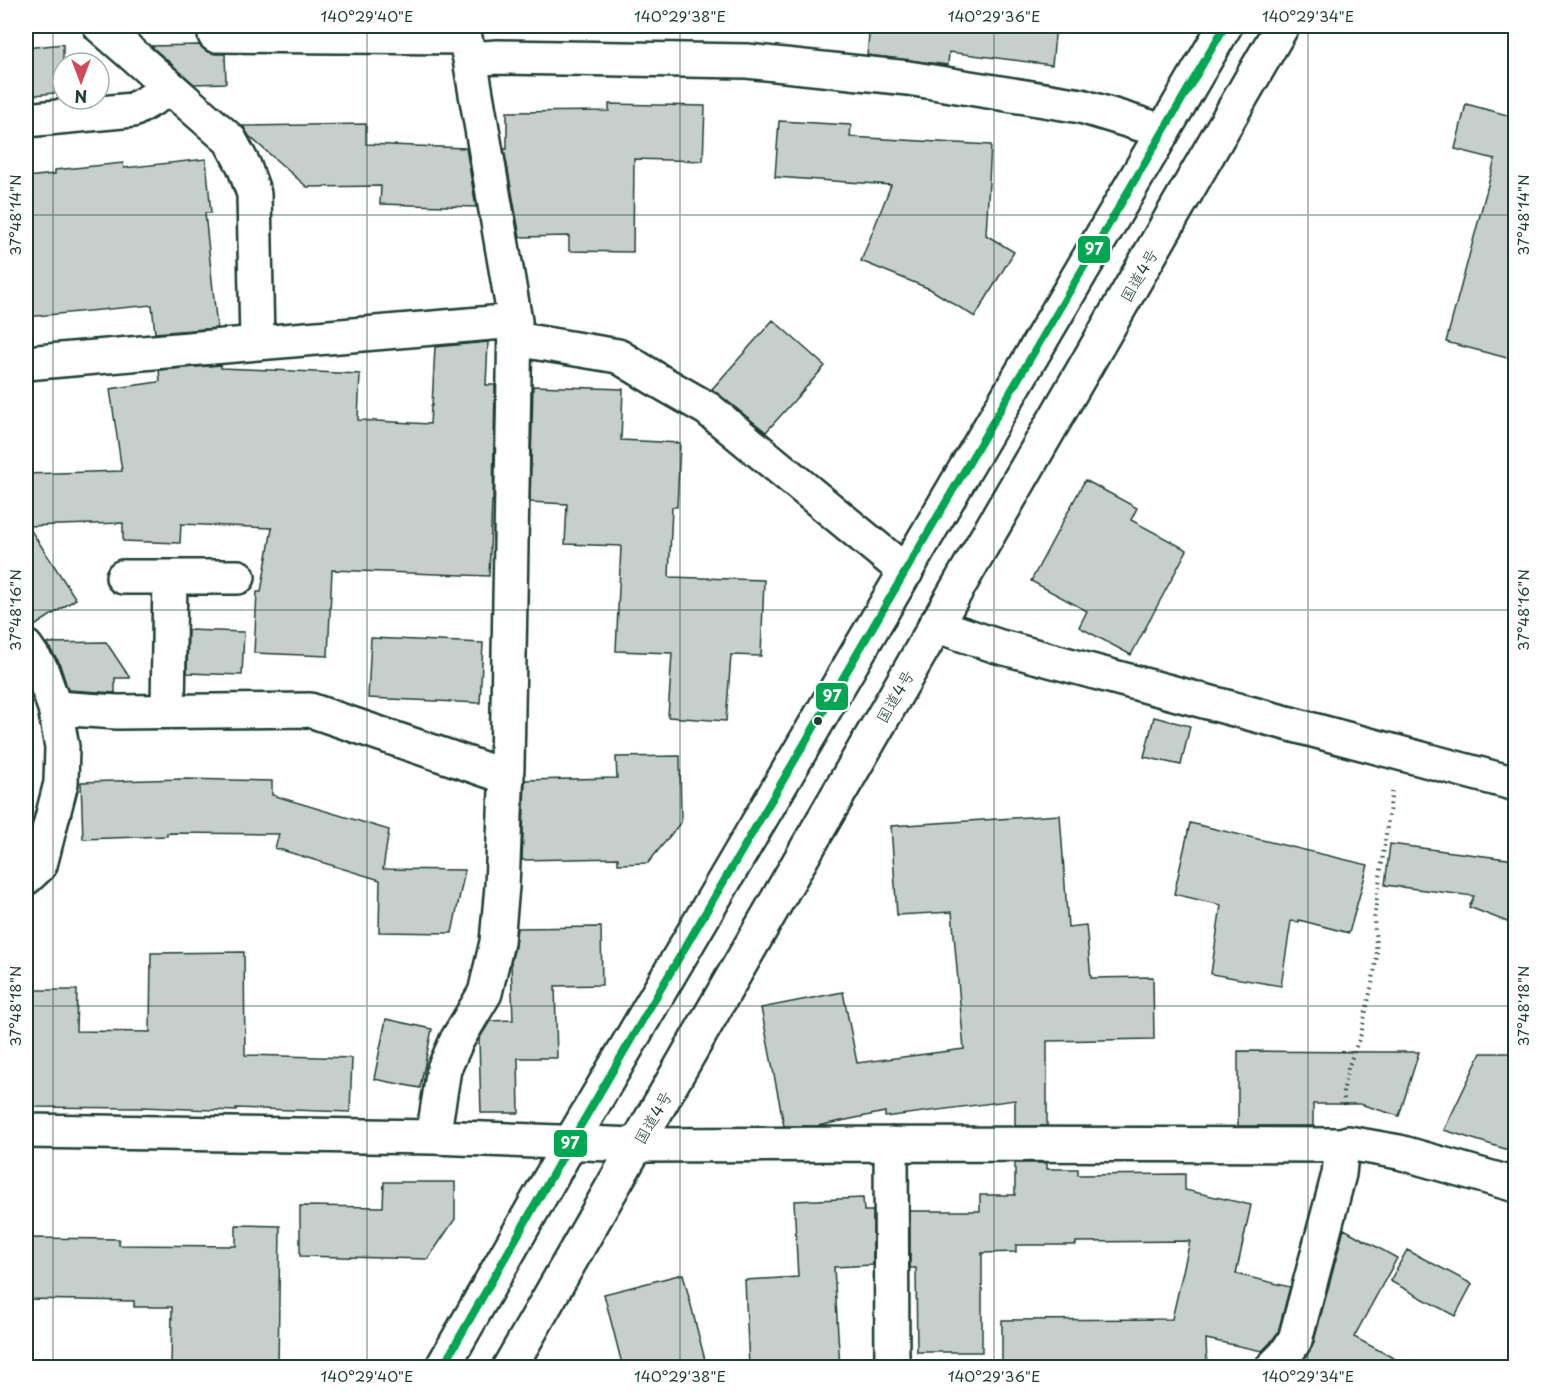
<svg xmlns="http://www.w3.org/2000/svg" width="1541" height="1393" font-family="'Playpen Sans','Klee One',sans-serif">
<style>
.building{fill:#c7cfcc;stroke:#1f3d34;stroke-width:1.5}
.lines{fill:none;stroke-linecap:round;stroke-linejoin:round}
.street-casing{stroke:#1f3d34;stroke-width:38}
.highway-casing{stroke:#1f3d34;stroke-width:38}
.path{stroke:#1f3d34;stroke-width:4;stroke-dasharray:1.5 4.5;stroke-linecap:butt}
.street{stroke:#fff;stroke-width:33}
.highway{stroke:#fff;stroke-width:33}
.bus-1-casing{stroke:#fff;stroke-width:12}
.bus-1{stroke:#00a651;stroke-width:8}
.ticks{fill:none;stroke:#1f3d34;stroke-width:1.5;stroke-opacity:0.45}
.bus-dot{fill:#1f3d34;stroke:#fff;stroke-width:2}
.labels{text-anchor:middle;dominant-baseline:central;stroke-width:6;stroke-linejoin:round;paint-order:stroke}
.street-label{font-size:16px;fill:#1f3d34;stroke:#fff}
.line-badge{stroke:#fff;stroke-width:2}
.badge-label{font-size:16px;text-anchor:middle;font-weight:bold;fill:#fff}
.neatline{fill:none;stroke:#1f3d34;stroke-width:2}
.ticks-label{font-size:15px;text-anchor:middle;fill:#1f3d34}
</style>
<rect width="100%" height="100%" fill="#fff"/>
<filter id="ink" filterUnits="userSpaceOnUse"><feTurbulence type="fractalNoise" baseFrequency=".0167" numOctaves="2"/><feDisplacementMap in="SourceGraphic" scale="12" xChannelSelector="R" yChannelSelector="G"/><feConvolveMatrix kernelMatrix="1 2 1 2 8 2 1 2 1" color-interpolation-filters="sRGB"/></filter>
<g filter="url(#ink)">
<path class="building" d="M 870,26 L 1056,26 L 1052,65 L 949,52 L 948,65 L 867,55 Z
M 63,44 L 63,92 L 26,96 L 26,48 Z
M 199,45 L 206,51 L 215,54 L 225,54 L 226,83 L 194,84 L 151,46 Z
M 609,104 L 705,106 L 703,161 L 634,159 L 633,252 L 569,251 L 569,236 L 520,237 L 504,149 L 507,149 L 507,112 L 609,111 Z
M 1466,104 L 1515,117 L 1515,360 L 1446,342 L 1495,159 L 1455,149 Z
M 779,121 L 851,125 L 850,137 L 991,145 L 986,235 L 1014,252 L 975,317 L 930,289 L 861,261 L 891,185 L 775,177 Z
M 366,124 L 366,144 L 466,148 L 476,207 L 380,204 L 381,186 L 307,187 L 249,136 L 243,126 Z
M 206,159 L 211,213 L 205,213 L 217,328 L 155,333 L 152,305 L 26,317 L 26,177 L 55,174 L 55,170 L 123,163 L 124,168 Z
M 773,320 L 825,366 L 766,432 L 712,389 Z
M 488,342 L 486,385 L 495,385 L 493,501 L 492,501 L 489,576 L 332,570 L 328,656 L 254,653 L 257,592 L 261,592 L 272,528 L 181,524 L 180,543 L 123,541 L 123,523 L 28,526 L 76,599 L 30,629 L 26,628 L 26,474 L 122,471 L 110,389 L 158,382 L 160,381 L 159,370 L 221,365 L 221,368 L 360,374 L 358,420 L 430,424 L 431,406 L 432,406 L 435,347 Z
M 533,386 L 623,389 L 621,440 L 680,443 L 677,507 L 672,507 L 669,577 L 764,580 L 761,656 L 731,655 L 726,721 L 668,717 L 672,653 L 616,651 L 621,546 L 565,544 L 567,504 L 530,502 Z
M 1085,480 L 1137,508 L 1131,520 L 1187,550 L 1131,655 L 1079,627 L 1087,611 L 1031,581 Z
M 188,630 L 244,632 L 242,675 L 187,673 Z
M 371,638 L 483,643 L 480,703 L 368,698 Z
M 106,642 L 130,678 L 115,678 L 115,693 L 68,690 L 59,662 L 46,643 Z
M 1154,717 L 1190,726 L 1181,765 L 1144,757 Z
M 680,756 L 681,822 L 648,863 L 618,864 L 618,858 L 522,860 L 525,780 L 617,778 L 616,757 Z
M 183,779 L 272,781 L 272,795 L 389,830 L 383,869 L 465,870 L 452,933 L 379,932 L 380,880 L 275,848 L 279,834 L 167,833 L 167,836 L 83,839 L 81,782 Z
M 1060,815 L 1068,927 L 1086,925 L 1091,978 L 1153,977 L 1154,1039 L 1047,1041 L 1047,1126 L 1015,1126 L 1015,1100 L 885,1117 L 885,1112 L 817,1126 L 784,1126 L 761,1008 L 843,992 L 857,1063 L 964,1049 L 952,912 L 897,915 L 891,826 Z
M 1190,823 L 1368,865 L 1349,933 L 1299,920 L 1299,922 L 1291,921 L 1281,986 L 1211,974 L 1221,905 L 1174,894 Z
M 1390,844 L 1515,860 L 1515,925 L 1469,907 L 1474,896 L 1385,885 Z
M 601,927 L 602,985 L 555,986 L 557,1058 L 518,1058 L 519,1113 L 481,1113 L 479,1039 L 490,1021 L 513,1020 L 511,962 L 515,946 L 517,928 Z
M 244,952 L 245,1055 L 352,1058 L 350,1112 L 236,1108 L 236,1111 L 142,1107 L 142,1108 L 26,1107 L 26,990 L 77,990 L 76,1031 L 150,1032 L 151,953 Z
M 386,1019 L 432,1029 L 420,1088 L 374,1079 Z
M 1238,1051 L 1382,1052 L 1419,1052 L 1399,1116 L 1360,1104 L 1313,1104 L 1313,1126 L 1238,1126 Z
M 1481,1053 L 1515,1053 L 1515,1152 L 1444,1130 Z
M 1015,1163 L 1047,1163 L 1047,1169 L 1078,1169 L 1078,1175 L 1185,1174 L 1185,1190 L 1251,1205 L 1236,1274 L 1290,1287 L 1278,1332 L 1270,1343 L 1262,1351 L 1206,1339 L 1207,1366 L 1174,1368 L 1002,1368 L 1002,1320 L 1172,1319 L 1190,1241 L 1076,1242 L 1076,1245 L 1016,1245 L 1016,1252 L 982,1253 L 982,1352 L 917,1352 L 916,1268 L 910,1268 L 910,1211 L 980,1211 L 980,1195 L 1015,1195 Z
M 384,1182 L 455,1182 L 455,1219 L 428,1259 L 300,1256 L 300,1206 L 383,1207 Z
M 863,1198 L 864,1211 L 873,1211 L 873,1265 L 834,1267 L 840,1368 L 749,1368 L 745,1280 L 798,1277 L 794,1201 Z
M 236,1225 L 280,1226 L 278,1368 L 171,1368 L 172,1307 L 134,1307 L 134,1301 L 26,1299 L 26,1238 L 119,1239 L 119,1245 L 236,1246 Z
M 1344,1229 L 1397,1258 L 1354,1337 L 1412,1368 L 1299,1368 L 1313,1345 Z
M 1407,1250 L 1472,1284 L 1455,1316 L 1390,1281 Z
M 683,1274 L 707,1368 L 623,1368 L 604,1294 Z"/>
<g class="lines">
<g class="street-casing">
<path id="street" d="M 100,26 L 230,140 L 244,166 L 254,194 L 257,343
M 215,35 L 465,37
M 470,59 L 497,57 L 747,61 L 908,78 L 1081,106 L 1163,131
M 26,120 L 133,110 L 171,88
M 515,339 L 618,356 L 659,381 L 708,409 L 906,572
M 26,363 L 515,321
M 123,577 L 238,577
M 935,625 L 997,646 L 1516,784
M 26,647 L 41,669 L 55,708 L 62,747 L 61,783 L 40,865 L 26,878
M 55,708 L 117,712 L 310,710 L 507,777
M 168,711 L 170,577
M 26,1131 L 433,1137 L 636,1145 L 891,1144 L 1342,1145 L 1348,1143 L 1399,1152 L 1516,1185
M 433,1137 L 444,1069 L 457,1040 L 485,993 L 497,942 L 502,886 L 507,766 L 515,321 L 470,59 L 462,26
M 891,1144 L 892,1368
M 1272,1368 L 1285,1355 L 1295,1340 L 1339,1174 L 1342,1145"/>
</g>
<g class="highway-casing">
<path id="highway" d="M 442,1368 L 571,1142 L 1225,26
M 509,1368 C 764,919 1025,473 1282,26"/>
</g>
<path class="path" d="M 1345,1105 L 1343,1093 L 1348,1068 L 1361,1034 L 1372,984 L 1377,956 L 1374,919 L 1392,792"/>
<use href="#street" class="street"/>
<use href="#highway" class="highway"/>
<g class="bus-1-casing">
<path id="bus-1" d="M 442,1368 L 571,1142 L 1225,26"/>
</g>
<use href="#bus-1" class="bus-1"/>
</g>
</g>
<path class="ticks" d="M 53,26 L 53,1368M 367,26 L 367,1368M 680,26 L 680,1368M 994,26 L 994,1368M 1308,26 L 1308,1368M 26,215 L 1516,215M 26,610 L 1516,610M 26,1006 L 1516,1006"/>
<circle class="bus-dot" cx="818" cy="721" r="5"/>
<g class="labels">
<g class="street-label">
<text transform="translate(1138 275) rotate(-60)">国道4号</text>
<text transform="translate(894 696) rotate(-60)">国道4号</text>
<text transform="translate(652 1117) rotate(-60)">国道4号</text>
</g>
</g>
<g class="line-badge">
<rect x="1077" y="235" width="34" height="29" rx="6" fill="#00a651"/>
<rect x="815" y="682" width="34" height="29" rx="6" fill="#00a651"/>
<rect x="553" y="1129" width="35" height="29" rx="6" fill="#00a651"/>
</g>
<g class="badge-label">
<text x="1094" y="255">97</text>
<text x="832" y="702">97</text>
<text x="570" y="1149">97</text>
</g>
<rect width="1541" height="1393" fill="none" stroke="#fff" stroke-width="66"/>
<g transform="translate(81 81) rotate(180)"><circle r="28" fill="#ffffff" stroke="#a5b1ae" stroke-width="1.5"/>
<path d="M0-4.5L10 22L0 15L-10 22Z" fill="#d1495b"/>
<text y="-9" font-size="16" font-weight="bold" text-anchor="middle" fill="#1f3d34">N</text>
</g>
<rect x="33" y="33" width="1475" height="1327" class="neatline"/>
<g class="ticks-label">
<text x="367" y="22">140°29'40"E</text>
<text x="680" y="22">140°29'38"E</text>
<text x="994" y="22">140°29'36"E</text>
<text x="1308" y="22">140°29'34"E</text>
<text transform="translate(1524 215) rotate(-90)" y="5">37°48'14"N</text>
<text transform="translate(16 215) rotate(-90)" y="5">37°48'14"N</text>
<text transform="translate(1524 610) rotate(-90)" y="5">37°48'16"N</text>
<text transform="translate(16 610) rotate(-90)" y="5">37°48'16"N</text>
<text transform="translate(1524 1006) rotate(-90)" y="5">37°48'18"N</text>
<text transform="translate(16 1006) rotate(-90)" y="5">37°48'18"N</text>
<text x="367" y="1382">140°29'40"E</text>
<text x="680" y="1382">140°29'38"E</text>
<text x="994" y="1382">140°29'36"E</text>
<text x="1308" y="1382">140°29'34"E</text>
</g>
</svg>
